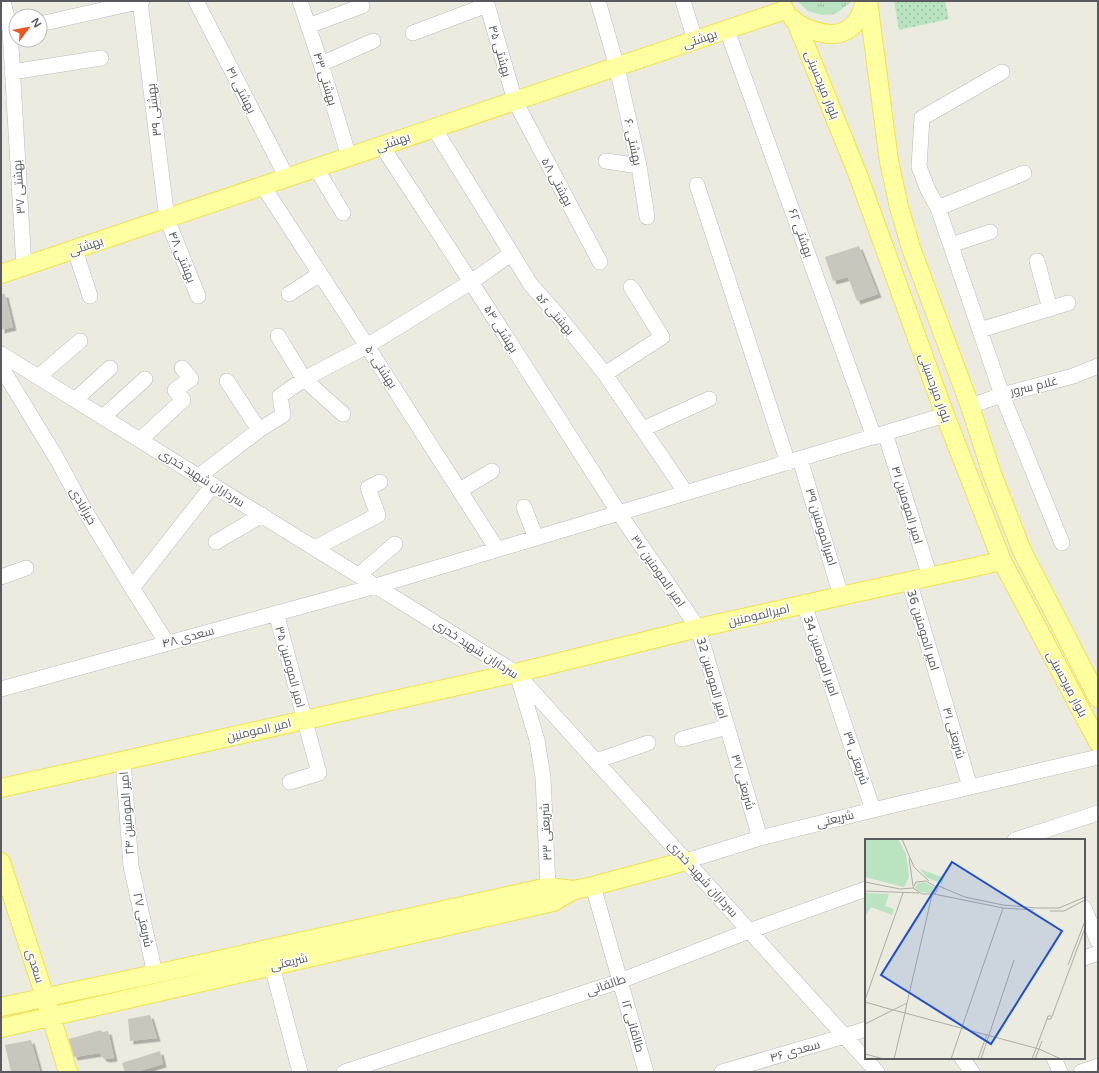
<svg xmlns="http://www.w3.org/2000/svg" width="1099" height="1073" font-family="'Varela Round',Cairo,sans-serif">
<style>
.grass{fill:url(#grass-tufts)}
.park{fill:url(#park-dots)}
.building{fill:#c8c7be;filter:url(#shadow)}
.lines{fill:none;stroke-linecap:round;stroke-linejoin:round}
.minor-casing{stroke:#babbc1;stroke-width:16}
.major-casing{stroke:#f3e150;stroke-width:20}
.minor{stroke:#fff;stroke-width:15}
.major{stroke:#feffa0;stroke-width:18}
.labels{text-anchor:middle;dominant-baseline:central;stroke-width:3;stroke-linejoin:round;paint-order:stroke}
.street-label{font-size:12px;fill:#585a60;stroke:#fff}
.inset-road{fill:none;stroke:#adada8;stroke-width:1}
.view{fill:#1d4ed8;fill-opacity:0.15;stroke:#1d4ed8;stroke-width:2}
.inset-edge{fill:none;stroke:#585a60;stroke-width:2}
</style>
<defs>
<pattern id="grass-tufts" width="24" height="20" patternUnits="userSpaceOnUse"><rect width="24" height="20" fill="#bae4c1"/><path d="M3 7l-1-3M5 7V3M7 7l1-3M15 17l-1-3M17 17v-4M19 17l1-3" fill="none" stroke="#9abca0"/></pattern>
<pattern id="park-dots" width="8" height="8" patternUnits="userSpaceOnUse"><rect width="8" height="8" fill="#bae4c1"/><path d="M2 2h.1M6 6h.1" fill="none" stroke="#9abca0" stroke-width="1.8" stroke-linecap="round"/></pattern>
<filter id="shadow"><feDropShadow dx="3.5" dy="3.5" stdDeviation="0" flood-color="#0004"/></filter>
</defs>
<rect width="100%" height="100%" fill="#ecebdf"/>
<path class="grass" d="M 797,1 L 850,1 L 850,3 L 835,14 L 822,15 L 808,11 Z"/>
<path class="park" d="M 894,1 L 945,1 L 949,19 L 899,30 Z"/>
<path class="building" d="M 859,246 L 878,294 L 857,301 L 848,277 L 833,281 L 825,257 Z
M 1,294 L 5,294 L 13,327 L 1,330 Z
M 150,1015 L 157,1038 L 130,1041 L 128,1019 Z
M 101,1030 L 102,1032 L 108,1031 L 114,1058 L 107,1059 L 103,1058 L 100,1053 L 74,1057 L 69,1039 Z
M 31,1040 L 40,1072 L 11,1072 L 5,1045 Z
M 160,1051 L 163,1064 L 136,1072 L 125,1072 L 122,1063 Z"/>
<g class="lines">
<g class="minor-casing">
<path id="minor" d="M 3,1 L 10,30 L 24,266
M 140,1 L 167,219 L 198,296
M 196,1 L 287,178
M 300,1 L 321,64 L 349,157
M 486,1 L 515,101 L 600,262
M 598,1 L 617,67 L 639,166 L 647,217
M 683,1 L 695,40
M 40,24 L 142,1
M 308,26 L 362,6
M 727,30 L 874,437
M 413,33 L 487,5
M 321,64 L 373,41
M 12,72 L 101,58
M 1002,72 L 922,118 L 919,167 L 928,190 L 938,208 L 1002,395 L 1062,543
M 434,128 L 531,285 L 556,313 L 605,374 L 686,493
M 382,146 L 471,282 L 619,513 L 698,628 L 760,838
M 606,161 L 639,166
M 316,168 L 343,213
M 697,185 L 788,463
M 263,186 L 367,346 L 497,549
M 938,208 L 1024,173
M 951,245 L 990,232
M 75,250 L 90,296
M 1037,261 L 1050,309
M 289,294 L 320,274
M 980,330 L 1068,303
M 278,336 L 304,379 L 343,414
M 1,354 L 516,673 L 877,1072
M 1,367 L 57,459 L 84,509 L 132,588 L 167,643
M 605,374 L 662,337 L 631,287
M 38,377 L 80,341
M 227,381 L 259,430
M 75,400 L 110,368
M 970,406 L 1002,395 L 1073,376 L 1098,366
M 103,417 L 145,379
M 643,429 L 709,399
M 885,433 L 930,577
M 140,440 L 183,400 L 175,390 L 191,379 L 182,368
M 800,459 L 841,596
M 199,476 L 259,430 L 283,415 L 280,396 L 304,379 L 367,346 L 471,282 L 511,254
M 460,490 L 492,471
M 524,507 L 536,538
M 216,542 L 262,515
M 315,548 L 378,515 L 368,488 L 380,482
M 359,575 L 395,544
M 1,577 L 26,568
M 909,581 L 970,787
M 132,588 L 213,485
M 804,604 L 873,810
M 276,613 L 319,773 L 290,782
M 518,677 L 537,740 L 543,777 L 548,887
M 1,689 L 376,586 L 945,415
M 682,739 L 727,727
M 123,761 L 131,866 L 155,974
M 596,761 L 648,743
M 1015,840 L 1098,813
M 686,861 L 760,838 L 873,810 L 1098,757
M 593,886 L 646,1072
M 1084,908 L 1098,941
M 1084,958 L 1098,953
M 272,966 L 300,1072
M 962,1058 L 972,1072
M 1054,1058 L 1060,1072
M 344,1072 L 620,981 L 749,931 L 866,889
M 722,1072 L 845,1036 L 866,1029
M 1081,1072 L 1098,1066"/>
</g>
<g class="major-casing">
<path id="major" d="M 868,1 L 889,161 L 899,207 L 911,248 L 970,406 L 992,474 L 1022,551 L 1098,698
M 793,19 C 799,26 806,28 815,31 C 842,40 859,28 865,1
M 797,24 L 858,175 L 945,415 L 1002,561 L 1098,742
M 1,274 L 785,10
M 1,788 L 516,673 L 698,628 L 841,596 L 1002,561
M 1,862 L 45,997 L 68,1072
M 1,1007 L 155,974 L 548,887 L 574,890
M 1,1028 L 553,902 L 574,890 L 593,886 L 686,861"/>
</g>
<use href="#minor" class="minor"/>
<use href="#major" class="major"/>
</g>
<g class="labels">
<g class="street-label">
<text transform="translate(700 39) rotate(-19)">بهشتی</text>
<text transform="translate(500 51) rotate(74)">بهشتی ۴۵</text>
<text transform="translate(325 79) rotate(73)">بهشتی ۴۳</text>
<text transform="translate(822 85) rotate(68)">بلوار میرحسینی</text>
<text transform="translate(241 90) rotate(63)">بهشتی ۴۱</text>
<text transform="translate(154 110) rotate(-97)">بهشتی ۳۹</text>
<text transform="translate(393 142) rotate(-19)">بهشتی</text>
<text transform="translate(633 142) rotate(78)">بهشتی ۶۰</text>
<text transform="translate(557 182) rotate(62)">بهشتی ۵۸</text>
<text transform="translate(19 187) rotate(-94)">بهشتی ۳۷</text>
<text transform="translate(801 233) rotate(70)">بهشتی ۶۲</text>
<text transform="translate(86 246) rotate(-19)">بهشتی</text>
<text transform="translate(182 257) rotate(68)">بهشتی ۴۸</text>
<text transform="translate(555 314) rotate(49)">بهشتی ۵۶</text>
<text transform="translate(501 329) rotate(58)">بهشتی ۵۴</text>
<text transform="translate(381 367) rotate(57)">بهشتی ۵۰</text>
<text transform="translate(1034 386) rotate(-14)">غلام سرور</text>
<text transform="translate(935 388) rotate(70)">بلوار میرحسینی</text>
<text transform="translate(202 478) rotate(32)">سرداران شهید خدری</text>
<text transform="translate(907 505) rotate(73)">امیر المومنین ۴۱</text>
<text transform="translate(83 506) rotate(60)">خیرآبادی</text>
<text transform="translate(821 527) rotate(73)">امیرالمومنین ۳۹</text>
<text transform="translate(658 571) rotate(55)">امیر المومنین ۳۷</text>
<text transform="translate(759 615) rotate(-13)">امیرالمومنین</text>
<text transform="translate(923 630) rotate(73)">امیر المومنین 36</text>
<text transform="translate(188 637) rotate(-15)">سعدی ۴۸</text>
<text transform="translate(476 649) rotate(33)">سرداران شهید خدری</text>
<text transform="translate(821 656) rotate(71)">امیر المومنین 34</text>
<text transform="translate(290 667) rotate(75)">امیر المومنین ۳۵</text>
<text transform="translate(712 678) rotate(74)">امیر المومنین 32</text>
<text transform="translate(1067 684) rotate(62)">بلوار میرحسینی</text>
<text transform="translate(259 730) rotate(-13)">امیر المومنین</text>
<text transform="translate(954 733) rotate(74)">شریعتی ۴۱</text>
<text transform="translate(856 758) rotate(71)">شریعتی ۳۹</text>
<text transform="translate(743 782) rotate(74)">شریعتی ۳۷</text>
<text transform="translate(127 813) rotate(-94)">امیر المومنین ۲۴</text>
<text transform="translate(835 819) rotate(-14)">شریعتی</text>
<text transform="translate(546 832) rotate(-93)">شریعتی ۳۳</text>
<text transform="translate(703 879) rotate(48)">سرداران شهید خدری</text>
<text transform="translate(143 920) rotate(78)">شریعتی ۲۷</text>
<text transform="translate(289 962) rotate(-13)">شریعتی</text>
<text transform="translate(35 966) rotate(72)">سعدی</text>
<text transform="translate(606 985) rotate(-19)">طالقانی</text>
<text transform="translate(633 1026) rotate(74)">طالقانی ۱۲</text>
<text transform="translate(795 1051) rotate(-16)">سعدی ۴۶</text>
</g>
</g>
<g transform="translate(865 839)">
<rect width="220" height="220" fill="#ecebdf"/>
<path d="M 59,43 L 71,49 L 71,51 L 67,54 L 56,53 L 50,49 L 52,45 Z" fill="#bae4c1"/>
<path d="M 0,0 L 33,0 L 41,15 L 44,38 L 39,48 L 0,38 Z" fill="#bae4c1"/>
<path d="M 55,30 L 79,39 L 77,45 L 61,38 ZM 0,54 L 24,55 L 20,67 L 29,70 L 27,76 L 6,68 L 0,78 Z" fill="#bae4c1"/>
<path class="inset-road" d="M 37,0 L 49,28 L 64,42M 44,19 L 48,47M 61,42 L 73,49 L 70,55 L 57,55 L 48,49 L 51,43 ZM 0,43 L 35,50 L 48,49M 71,46 L 100,58 L 138,66 L 172,69 L 194,69 L 220,58M 0,52 L 54,54M 69,55 L 138,69 L 169,71M 185,72 L 199,72 L 220,61M 203,126 L 220,82M 0,161 L 38,54M 0,163 L 28,171 L 40,174 L 42,164 L 0,185M 42,164 L 67,56M 186,177 L 183,177 L 182,180 L 186,180 L 220,89M 0,215 L 19,220M 29,220 L 40,174 L 174,210 L 196,220M 86,220 L 138,69M 113,220 L 122,195M 116,220 L 149,121M 167,220 L 182,180M 170,220 L 177,202"/>
<path class="view" d="M 87,23 L 197,92 L 126,205 L 16,136 Z"/>
<rect width="220" height="220" class="inset-edge"/>
</g>
<rect width="1099" height="1073" fill="none" stroke="#585a60" stroke-width="4"/>
<g transform="translate(28 28) rotate(58)"><circle r="19" fill="#ffffff" stroke="#bcbdbf"/>
<path d="M0-3L7 15L0 10L-7 15Z" fill="#eb5625"/>
<text y="-6" font-size="11" font-weight="bold" text-anchor="middle" fill="#585a60">N</text>
</g>
</svg>
